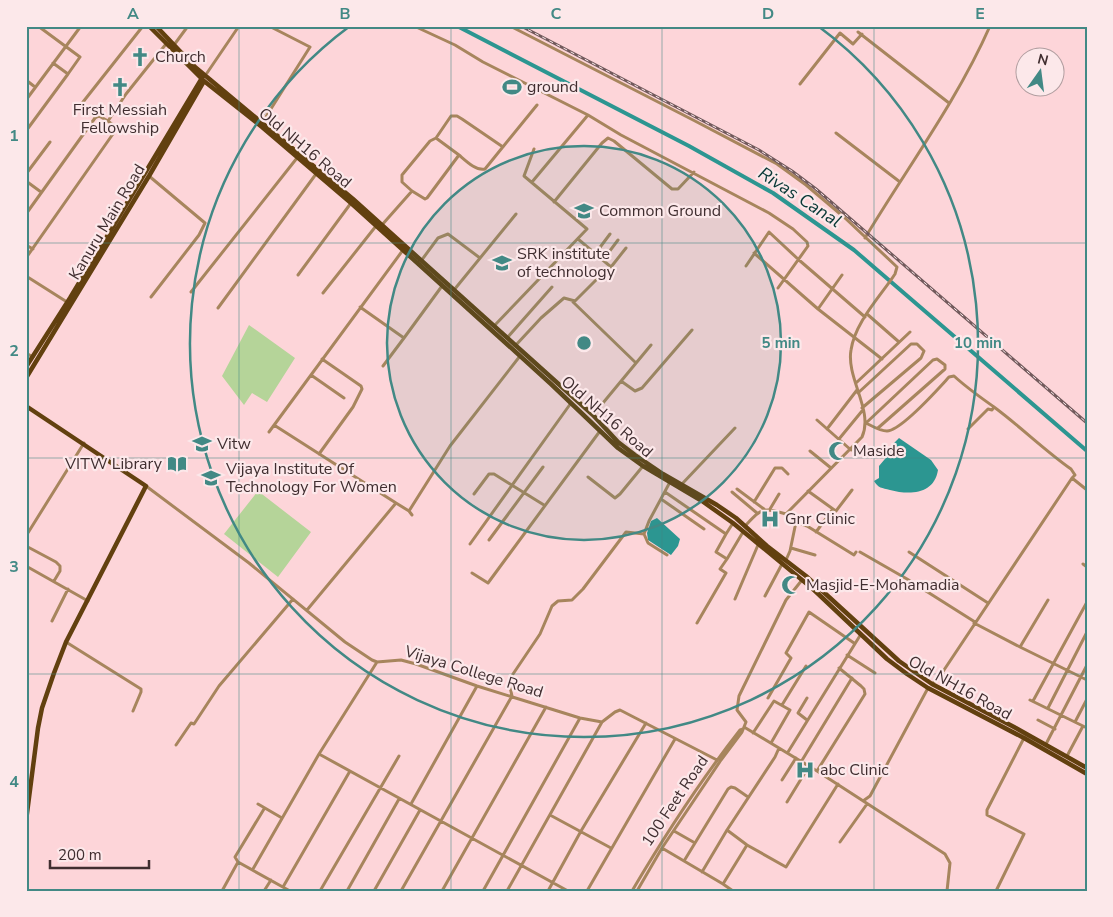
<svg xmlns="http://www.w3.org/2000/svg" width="1113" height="917" font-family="'Nunito Sans',sans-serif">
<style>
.green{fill:#b5d499}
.water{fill:#2c9691}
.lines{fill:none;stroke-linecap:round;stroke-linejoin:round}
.canal{stroke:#2c9691;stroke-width:4}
.minor{stroke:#a7855d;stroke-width:3}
.major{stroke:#62400f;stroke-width:4.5}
.rail-casing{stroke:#725a5c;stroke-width:3}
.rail{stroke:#fce8ea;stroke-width:1;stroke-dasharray:4;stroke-linecap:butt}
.grid{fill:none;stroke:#428985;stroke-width:1;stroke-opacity:0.55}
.ring{fill:none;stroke:#428985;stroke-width:2.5}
.labels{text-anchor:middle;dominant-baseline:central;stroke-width:4.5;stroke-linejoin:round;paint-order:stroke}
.poi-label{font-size:16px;fill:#402e30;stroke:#fce8ea;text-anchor:start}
.street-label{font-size:16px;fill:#402e30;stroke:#fce8ea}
.water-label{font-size:18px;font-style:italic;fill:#083836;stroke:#fce8ea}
.centre{fill:#428985;stroke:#fce8ea;stroke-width:2.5}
.ring-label{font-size:15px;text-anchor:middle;font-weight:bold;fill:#428985;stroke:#fce8ea;stroke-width:4.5;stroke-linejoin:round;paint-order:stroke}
.neatline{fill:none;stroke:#428985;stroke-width:2}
.grid-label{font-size:16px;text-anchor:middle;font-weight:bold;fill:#428985}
</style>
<rect width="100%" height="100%" fill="#fdd5d9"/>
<path class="green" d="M 249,325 L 295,358 L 267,402 L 252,393 L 244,405 L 222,376 Z
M 258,491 L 311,532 L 278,577 L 224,534 Z"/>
<path class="water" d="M 899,438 L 931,460 L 938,470 C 934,495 909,495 890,490 C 882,488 878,488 874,481 L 879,478 L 879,466 L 890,453 L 892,445 Z
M 657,518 L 680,539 L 678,546 L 671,555 L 648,540 L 647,533 L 651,521 Z"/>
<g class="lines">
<path class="canal" d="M 457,26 L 689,146 L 773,193 L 854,250 L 1087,451"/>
<path class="minor" d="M 38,26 L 80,57 L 68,74
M 414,26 L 455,45 L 483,62 L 588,115 L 621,135 L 769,213 L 793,229 L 807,242 L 808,246 L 778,288
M 510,26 L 695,121 L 777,164 L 806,185 L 845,218 L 897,267 L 895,274 C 880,297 855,322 851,350 C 846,378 874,411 862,437 L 786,514 C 762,507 762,508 745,526
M 858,32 L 949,103
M 174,45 L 188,26
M 207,73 L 239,26
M 26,80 L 35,87
M 800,84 L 840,33 L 853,44 L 862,34
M 26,100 L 81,26
M 83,102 L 143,26
M 262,123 L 310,47 L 269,26
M 26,131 L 68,74 L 53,63
M 836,133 L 900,182
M 436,138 L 459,155 L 427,198 L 425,199 L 412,191 L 402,182 L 402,175 L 430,141 L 436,138 L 451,116 L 457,116 L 462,119 L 503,147
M 459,155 C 466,161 476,171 485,169 L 537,105
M 26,174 L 50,142
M 149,176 L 205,223 L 199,235 L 151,297
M 26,181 L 41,192
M 532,182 L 588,115
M 554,202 L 602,143 L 608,138 L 614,141 L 672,189 L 678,189 L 694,172
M 26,214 L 95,118 L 99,116 L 108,121 L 126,94 L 166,44
M 381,226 L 412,191
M 865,238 C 907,168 957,101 990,26
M 578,239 L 611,267 L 626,248
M 26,245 L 33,249
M 754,253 L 818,309 L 882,359
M 595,254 L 610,234
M 26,258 L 115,131 L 115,127 L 108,121
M 603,260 L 618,240
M 421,261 L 438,238 L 448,234 L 480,258
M 746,266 L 769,232 L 799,260 L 865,317
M 298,275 L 351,203
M 26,276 L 67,302
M 454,290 L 516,214
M 191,292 L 297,158
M 323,293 L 376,226
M 573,302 L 636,363
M 360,307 L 404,338 L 442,286
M 218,308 L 316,174
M 818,309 L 842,275
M 867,314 L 899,342
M 494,326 L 587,229 L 524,176 L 534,149
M 507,338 L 552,287
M 515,346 L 541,318 L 564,298 L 575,301 L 606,270
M 26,353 L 33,357
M 383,366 L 404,338
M 311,375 L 344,398
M 621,381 L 635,391 L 642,388 L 692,330
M 856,383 L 910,332
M 858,393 L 911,344 L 917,344 L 924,351 L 921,358 L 862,408
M 593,415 L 651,345
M 817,420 L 851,450
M 274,425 L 396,503
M 878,428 L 945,369 L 945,365 L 937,359 L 933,360 L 866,423 C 872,426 880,431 887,431 C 902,430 938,389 949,377 L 954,376 C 967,388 980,397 994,407 C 1021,427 1044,450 1071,469 L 1075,475 L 1072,478
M 827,429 L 857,390
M 968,429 L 988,409 L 992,410 L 994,407
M 269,432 L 403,250
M 839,439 L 862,411
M 810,451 L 831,468
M 319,454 L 353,407 L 362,389 L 361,386 L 322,359
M 588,477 L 615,498 L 620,494 L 643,466
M 681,485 L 735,428
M 146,486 L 249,563 L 345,642 L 372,660 L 377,662 L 401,660 L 416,664 L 477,686 L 580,718 L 602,722 L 615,712 L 620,710 L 717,760
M 737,489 L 764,509
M 808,491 L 833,509
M 665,492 L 726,534 L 716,552 L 727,559 L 743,532
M 732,492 L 757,513
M 474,494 L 489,474 L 494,474 L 544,505
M 661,499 L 704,529
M 754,502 L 775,468 L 782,468 L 788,474
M 770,509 L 779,494
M 409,511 L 412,515
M 786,514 L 796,522 L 807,526 L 854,555 L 856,552
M 816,532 L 833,509 L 836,511 L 852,490
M 726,534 L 733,523
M 26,536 L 84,443
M 489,540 L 543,467
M 470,544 L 571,403
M 26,546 L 56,562 L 60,566 L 60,571 L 54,581
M 791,548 L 815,555
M 860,552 L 907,579 L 975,622
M 909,552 L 988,603
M 667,555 L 648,543 L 644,534 L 649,521 L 670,482
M 786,560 L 790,551 L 796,522
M 1083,564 L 1087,567
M 26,566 L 88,601
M 472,573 L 488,583 L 600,431
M 765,596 L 782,564
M 735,599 L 758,545
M 1048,600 L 1020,647 L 1087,680
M 307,610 L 396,503 L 409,511 L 450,446 L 520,356
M 52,621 L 68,589
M 697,623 L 726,573 L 720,569 L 727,559
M 974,623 L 1020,647
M 66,642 L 141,689 L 141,692 L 133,711
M 847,655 L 875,673
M 932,684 L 940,676 L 1072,478 L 1087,490
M 768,698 L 791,658 L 786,653 L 809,612 L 854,643
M 807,698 L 798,713 L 807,720
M 1030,700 L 1087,728
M 1033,701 L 1087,602
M 782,705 L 806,666
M 1048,708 L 1087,632
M 1038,720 L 1055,729
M 1075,722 L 1087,699
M 744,727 L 817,771 L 945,854 L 950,863 L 947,891
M 753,733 L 774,701 L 790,710 L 771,743
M 1046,744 L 1087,665
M 176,745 L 191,723 L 194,724 L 219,686 L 293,599
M 788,752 L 861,634
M 319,754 L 377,662
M 1067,756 L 1083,726
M 801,762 L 852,678
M 817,771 L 865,694 L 864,689 L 861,686 L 839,668
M 782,780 L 796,758
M 863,801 L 870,796 L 928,688
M 787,802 L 809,766
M 258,804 L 282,818
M 411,804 L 477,686
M 264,809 L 235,857 L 238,862 L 290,891
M 550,815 L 611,848
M 727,830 L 747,845 L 786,867 L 838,784
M 674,831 L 695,843
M 840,842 L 867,804
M 662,848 L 723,884 L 747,845
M 684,861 L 728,789 L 731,787 L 735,788 L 748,797
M 253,869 L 319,754 L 568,891
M 702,872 L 727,830 L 775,757 L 779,748
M 723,884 L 733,891
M 283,887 L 350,771
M 222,891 L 238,862
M 264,891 L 271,880
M 320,891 L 399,756
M 347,891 L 399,799
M 374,891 L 420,810
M 401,891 L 512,696 L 510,687 L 511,677 L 540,634 L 552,606 L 558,601 L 572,600 L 583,589 L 626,532 L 644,534
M 442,891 L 546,707
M 483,891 L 580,718
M 507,891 L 602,722
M 548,891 L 581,831 L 646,723
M 587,891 L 675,739
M 632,891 C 665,835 700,781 740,730 L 743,729
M 637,891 L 662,848 L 721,760 L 742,732 L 746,722 L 737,710 L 739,696 L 786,600 L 802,580
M 996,891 L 1024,834 L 987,815 L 987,810 L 1024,738"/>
<path class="major" d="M 149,26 L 204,81 L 262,127 L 351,203 L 551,384 L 618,448 L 643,466 L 702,501 L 733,523 L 813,589 L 887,659 L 907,674 L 928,688 L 1024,738 L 1087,774
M 156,26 L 195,67 L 353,199 L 593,415 L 618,442 L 635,455 L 663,474 L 717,505 L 736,518 L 767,546 L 806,576 L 899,661 L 932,684 L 1014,727 L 1087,768
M 26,367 L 70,298 L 202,78
M 26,378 L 149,176 L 204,81
M 26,406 L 146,486 L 66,642 L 54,673 L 42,708 L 38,728 L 26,821"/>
<g class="rail-casing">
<path id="rail" d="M 521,26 L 759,150 L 792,171 L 816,189 L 1087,423"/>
</g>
<use href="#rail" class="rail"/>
</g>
<path class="grid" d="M 239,26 L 239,891M 451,26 L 451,891M 662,26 L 662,891M 874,26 L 874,891M 26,243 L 1087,243M 26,458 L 1087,458M 26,674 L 1087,674"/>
<circle cx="584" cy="343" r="197" fill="#428985" fill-opacity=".12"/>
<g class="ring">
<circle cx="584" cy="343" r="197"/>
<path d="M818 26A394 394 0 1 1 350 26"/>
</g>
<defs>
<g id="church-bare" transform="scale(1.5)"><path d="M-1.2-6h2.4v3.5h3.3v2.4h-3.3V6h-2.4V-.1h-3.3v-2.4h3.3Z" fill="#428985" stroke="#fce8ea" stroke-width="2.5" paint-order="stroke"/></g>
<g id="stadium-bare" transform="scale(1.5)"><path d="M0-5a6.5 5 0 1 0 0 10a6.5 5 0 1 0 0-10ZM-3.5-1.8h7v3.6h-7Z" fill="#428985" stroke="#fce8ea" stroke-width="2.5" paint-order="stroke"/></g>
<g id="university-bare" transform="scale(1.5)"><path d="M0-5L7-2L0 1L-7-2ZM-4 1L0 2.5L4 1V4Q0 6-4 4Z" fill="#428985" stroke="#fce8ea" stroke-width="2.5" paint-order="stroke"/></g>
<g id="mosque-bare" transform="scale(1.5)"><path d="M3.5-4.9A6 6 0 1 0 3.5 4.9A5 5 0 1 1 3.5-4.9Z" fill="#428985" stroke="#fce8ea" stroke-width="2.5" paint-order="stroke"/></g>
<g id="library-bare" transform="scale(1.5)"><path d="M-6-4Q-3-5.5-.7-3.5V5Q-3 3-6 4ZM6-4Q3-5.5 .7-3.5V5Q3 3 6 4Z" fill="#428985" stroke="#fce8ea" stroke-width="2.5" paint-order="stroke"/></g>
<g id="hospital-bare" transform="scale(1.5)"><path d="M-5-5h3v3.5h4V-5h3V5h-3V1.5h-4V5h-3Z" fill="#428985" stroke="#fce8ea" stroke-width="2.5" paint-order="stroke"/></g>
</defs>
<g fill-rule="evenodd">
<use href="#church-bare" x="140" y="57"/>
<use href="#church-bare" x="120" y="87"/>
<use href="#stadium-bare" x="512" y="87"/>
<use href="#university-bare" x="584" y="211"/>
<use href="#university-bare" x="502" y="263"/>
<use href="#university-bare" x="202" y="444"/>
<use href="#mosque-bare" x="838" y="451"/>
<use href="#library-bare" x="177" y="464"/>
<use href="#university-bare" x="211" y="478"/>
<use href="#hospital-bare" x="770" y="519"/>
<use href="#mosque-bare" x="791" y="585"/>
<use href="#hospital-bare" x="805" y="770"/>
</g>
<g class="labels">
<g class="poi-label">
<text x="155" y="57">Church</text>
<text x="527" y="87">ground</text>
<text x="120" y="110" text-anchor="middle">First Messiah<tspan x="120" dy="18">Fellowship</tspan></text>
<text x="599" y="211">Common Ground</text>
<text x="517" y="254">SRK institute<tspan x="517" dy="18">of technology</tspan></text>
<text x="217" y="444">Vitw</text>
<text x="853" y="451">Maside</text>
<text x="162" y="464" text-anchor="end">VITW Library</text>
<text x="226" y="469">Vijaya Institute Of<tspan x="226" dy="18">Technology For Women</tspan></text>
<text x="785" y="519">Gnr Clinic</text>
<text x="806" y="585">Masjid-E-Mohamadia</text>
<text x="820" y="770">abc Clinic</text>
</g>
<g class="street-label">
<text transform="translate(305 148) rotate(40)">Old NH16 Road</text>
<text transform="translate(107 222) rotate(-59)">Kanuru Main Road</text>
<text transform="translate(607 417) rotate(41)">Old NH16 Road</text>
<text transform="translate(474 672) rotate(17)">Vijaya College Road</text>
<text transform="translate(960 688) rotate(29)">Old NH16 Road</text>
<text transform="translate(675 801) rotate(-56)">100 Feet Road</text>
</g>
<g class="water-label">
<text transform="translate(800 197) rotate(33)">Rivas Canal</text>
</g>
</g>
<circle cx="584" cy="343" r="8" class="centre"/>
<g class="ring-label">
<text x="781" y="348">5 min</text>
<text x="978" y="348">10 min</text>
</g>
<rect width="1113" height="917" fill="none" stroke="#fce8ea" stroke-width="55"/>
<g transform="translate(1040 72) rotate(14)"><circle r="24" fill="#fce8ea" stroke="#b19ea0"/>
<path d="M0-4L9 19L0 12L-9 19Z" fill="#428985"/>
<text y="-8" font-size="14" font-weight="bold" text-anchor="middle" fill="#402e30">N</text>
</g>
<path d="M50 860v8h99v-8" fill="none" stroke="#402e30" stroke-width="2.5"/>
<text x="58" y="860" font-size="15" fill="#402e30" stroke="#fce8ea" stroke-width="4" paint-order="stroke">200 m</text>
<rect x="28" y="28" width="1058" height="862" class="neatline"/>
<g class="grid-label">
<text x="133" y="19">A</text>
<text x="345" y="19">B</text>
<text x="556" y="19">C</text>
<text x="768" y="19">D</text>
<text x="980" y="19">E</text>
<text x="14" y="141">1</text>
<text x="14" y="356">2</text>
<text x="14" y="572">3</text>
<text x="14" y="787">4</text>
</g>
</svg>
